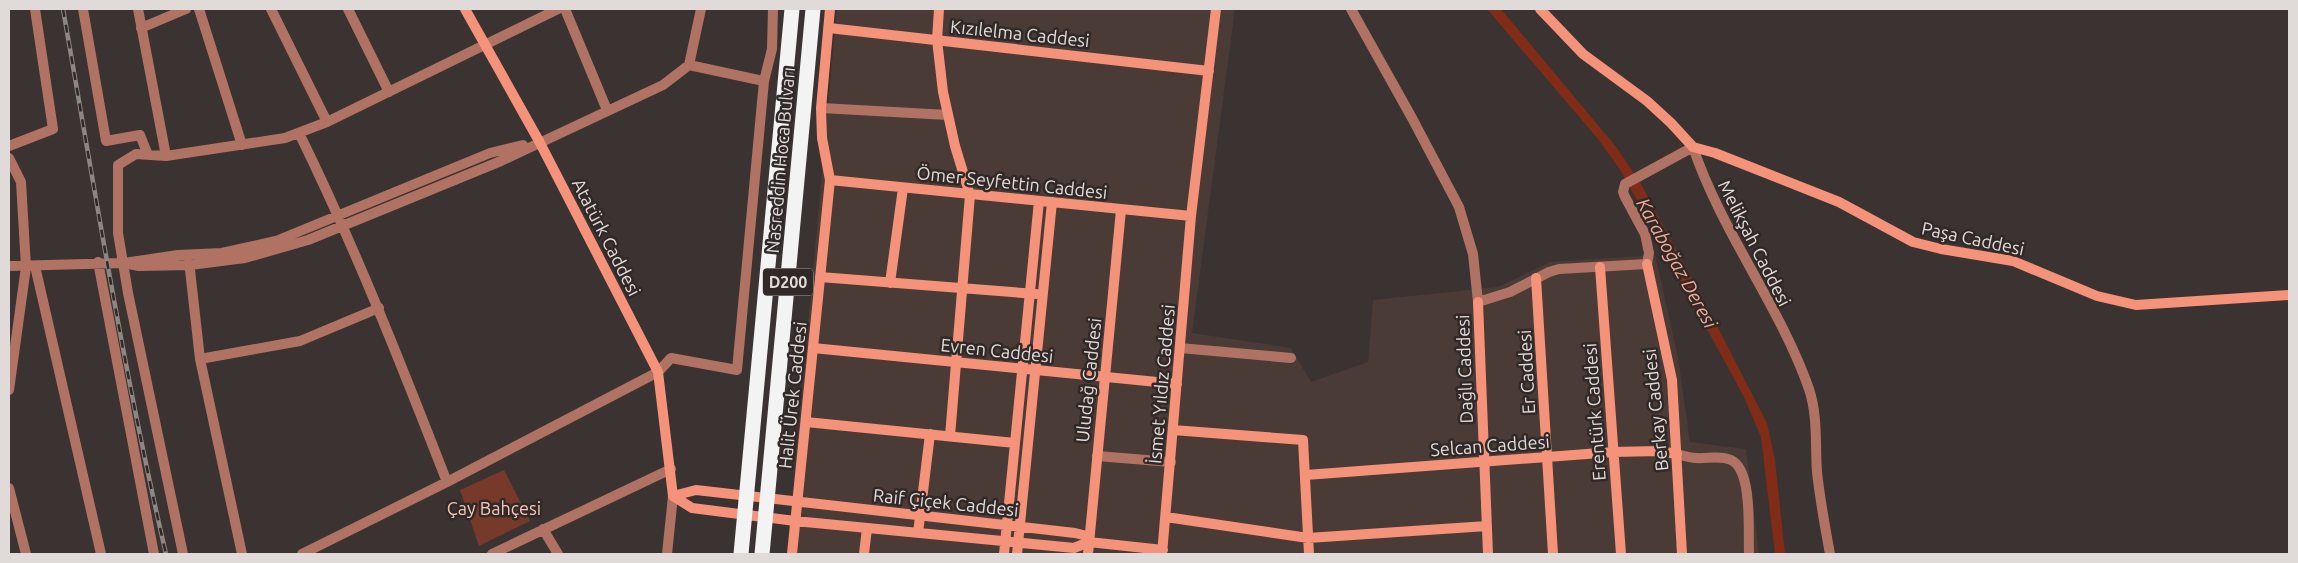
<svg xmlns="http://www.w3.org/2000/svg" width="2298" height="563" font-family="Ubuntu,sans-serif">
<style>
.built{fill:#4a3b37}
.green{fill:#76392a}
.water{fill:#812c16}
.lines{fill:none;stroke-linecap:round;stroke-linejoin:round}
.street{stroke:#b07363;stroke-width:10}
.secondary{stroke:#f5937a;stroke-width:10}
.highway{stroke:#f3f3f3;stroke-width:15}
.rail-casing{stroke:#8c8684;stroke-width:4.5}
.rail{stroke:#312927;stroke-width:2.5;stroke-dasharray:8;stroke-linecap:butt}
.labels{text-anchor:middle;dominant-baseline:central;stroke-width:5;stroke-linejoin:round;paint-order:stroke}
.shield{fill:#312927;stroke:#aca6a4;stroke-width:1}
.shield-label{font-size:16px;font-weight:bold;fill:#e0dbd9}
.street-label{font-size:18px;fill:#e0dbd9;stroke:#312927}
.park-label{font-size:18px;fill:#f8c6b8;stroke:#312927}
.water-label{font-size:19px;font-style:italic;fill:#f4aa97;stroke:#312927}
</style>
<rect width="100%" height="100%" fill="#3b3331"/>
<path class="built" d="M 837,9 L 1235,9 L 1192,333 L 1291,348 L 1311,382 L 1368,362 L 1373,300 L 1498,287 L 1550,262 L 1655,255 L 1678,357 L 1690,442 L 1746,449 L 1759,554 L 787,554 Z"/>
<path class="green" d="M 504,470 L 530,521 L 479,546 L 460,490 Z"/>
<path class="water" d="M 1487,9 L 1501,9 L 1617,148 L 1641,184 L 1716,324 L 1767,423 L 1775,460 L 1785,554 L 1775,554 L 1761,437 L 1744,397 L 1621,171 L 1598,139 Z"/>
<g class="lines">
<path class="street" d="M 83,9 L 106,141 L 140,135 L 148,155
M 138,9 L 166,156
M 199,9 L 242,145
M 271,9 L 327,122
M 348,9 L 389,92
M 565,9 L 607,110
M 1351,9 L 1412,118 L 1459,207 L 1473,254 L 1478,302 L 1510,292 L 1549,272 L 1559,269 L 1647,264 L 1649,253 L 1645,234 L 1625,197 L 1623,192 L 1625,184 L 1693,147 C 1721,231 1780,306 1809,389 C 1818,416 1815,444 1817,472 C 1820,500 1825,527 1830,554
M 141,28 L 186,9
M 764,81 L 772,49 L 773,9
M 821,108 L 948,115
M 299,133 C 355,247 401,364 447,482
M 9,146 L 53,129 L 35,9
M 9,158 L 21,182 L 26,267 L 9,390
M 189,261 L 200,359 L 242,554
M 98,262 L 154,554
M 124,263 L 139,266 L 190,265 L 245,258 L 308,240 L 501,161 L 663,85 L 689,65 L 701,9
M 9,266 L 124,263 L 178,255 L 222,253 L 276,241 L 490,153 L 523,145
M 35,266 L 101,554
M 1180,348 L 1291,358
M 200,359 L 300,341 L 379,308
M 1677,454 C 1684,456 1690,458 1696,458 C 1707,459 1720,455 1731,460 C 1753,470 1748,532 1749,554
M 1097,456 L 1171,462
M 9,488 L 26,554
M 543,529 L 558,554
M 183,554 L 128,293 L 118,233 L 118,165 L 136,154 L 166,156 L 285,138 L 327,122 L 558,9
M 302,554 L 447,482 L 658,372 L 671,358 L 737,370 L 764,81 L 689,65
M 492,554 L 671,469
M 667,554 L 673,496"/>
<path class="secondary" d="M 465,9 L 539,141 L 658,372 L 673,496
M 939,9 L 937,40 L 943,92 L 955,146 L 970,195 L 950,436
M 1540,9 L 1583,54 L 1647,101 L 1671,123 L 1693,147 L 1715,153 L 1839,202 L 1913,242 L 1941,249 L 2013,261 L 2097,296 L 2136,305 L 2289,295
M 829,28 L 1209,71
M 830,180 L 1191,216
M 1647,264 L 1672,380 L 1682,554
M 1600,267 L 1621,554
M 820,277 L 1036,294
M 1536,278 L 1553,554
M 890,283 L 903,188
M 1478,302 L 1488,554
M 813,348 L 1177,384
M 806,422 L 1015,443
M 1173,430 L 1303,440 L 1309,554
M 1306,475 L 1613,452 L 1659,451 L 1677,454
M 673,496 L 692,508 L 795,521 L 1074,548 L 1089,542 L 1163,550
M 673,496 L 696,490 L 1075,533 L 1083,535 L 1089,542
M 1166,517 L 1308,538 L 1487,526
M 918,533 L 930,434
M 792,554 L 830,180 L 822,138 L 821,108 L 830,9
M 864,554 L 867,528
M 1004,554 L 1039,201
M 1017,554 L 1052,202
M 1088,554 L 1121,210
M 1162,554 L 1191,216 L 1216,9"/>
<path class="highway" d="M 741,554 L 792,9
M 762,554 L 813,9"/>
<g class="rail-casing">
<path id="rail" d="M 63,9 C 95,191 124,374 166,554"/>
</g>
<use href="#rail" class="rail"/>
</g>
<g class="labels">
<rect class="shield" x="763" y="268.5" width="50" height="27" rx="4"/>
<g class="shield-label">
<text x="788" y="282">D200</text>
</g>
<g class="street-label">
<text transform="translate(1020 33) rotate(6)">Kızılelma Caddesi</text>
<text transform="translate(780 160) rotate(-85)">Nasreddin Hoca Bulvarı</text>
<text transform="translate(1012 182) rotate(6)">Ömer Seyfettin Caddesi</text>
<text transform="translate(607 237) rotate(63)">Atatürk Caddesi</text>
<text transform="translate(1973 238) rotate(12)">Paşa Caddesi</text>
<text transform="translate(1755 243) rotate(63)">Melikşah Caddesi</text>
<text transform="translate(997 350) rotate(6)">Evren Caddesi</text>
<text transform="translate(1464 369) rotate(-92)">Dağlı Caddesi</text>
<text transform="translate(1526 372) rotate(-93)">Er Caddesi</text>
<text transform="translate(1088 380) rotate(-84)">Uludağ Caddesi</text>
<text transform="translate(1161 384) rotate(-85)">İsmet Yıldız Caddesi</text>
<text transform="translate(792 395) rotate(-84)">Halit Ürek Caddesi</text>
<text transform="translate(1655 410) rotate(-96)">Berkay Caddesi</text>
<text transform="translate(1594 412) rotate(-94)">Erentürk Caddesi</text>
<text transform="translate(1490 445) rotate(-4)">Selcan Caddesi</text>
<text transform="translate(946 502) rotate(6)">Raif Çiçek Caddesi</text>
</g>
<g class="park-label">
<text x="494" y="508">Çay Bahçesi</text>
</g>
<g class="water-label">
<text transform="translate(1677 263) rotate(61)">Karaboğaz Deresi</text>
</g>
</g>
<rect width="2298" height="563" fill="none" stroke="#e0dbd9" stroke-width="20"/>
</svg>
